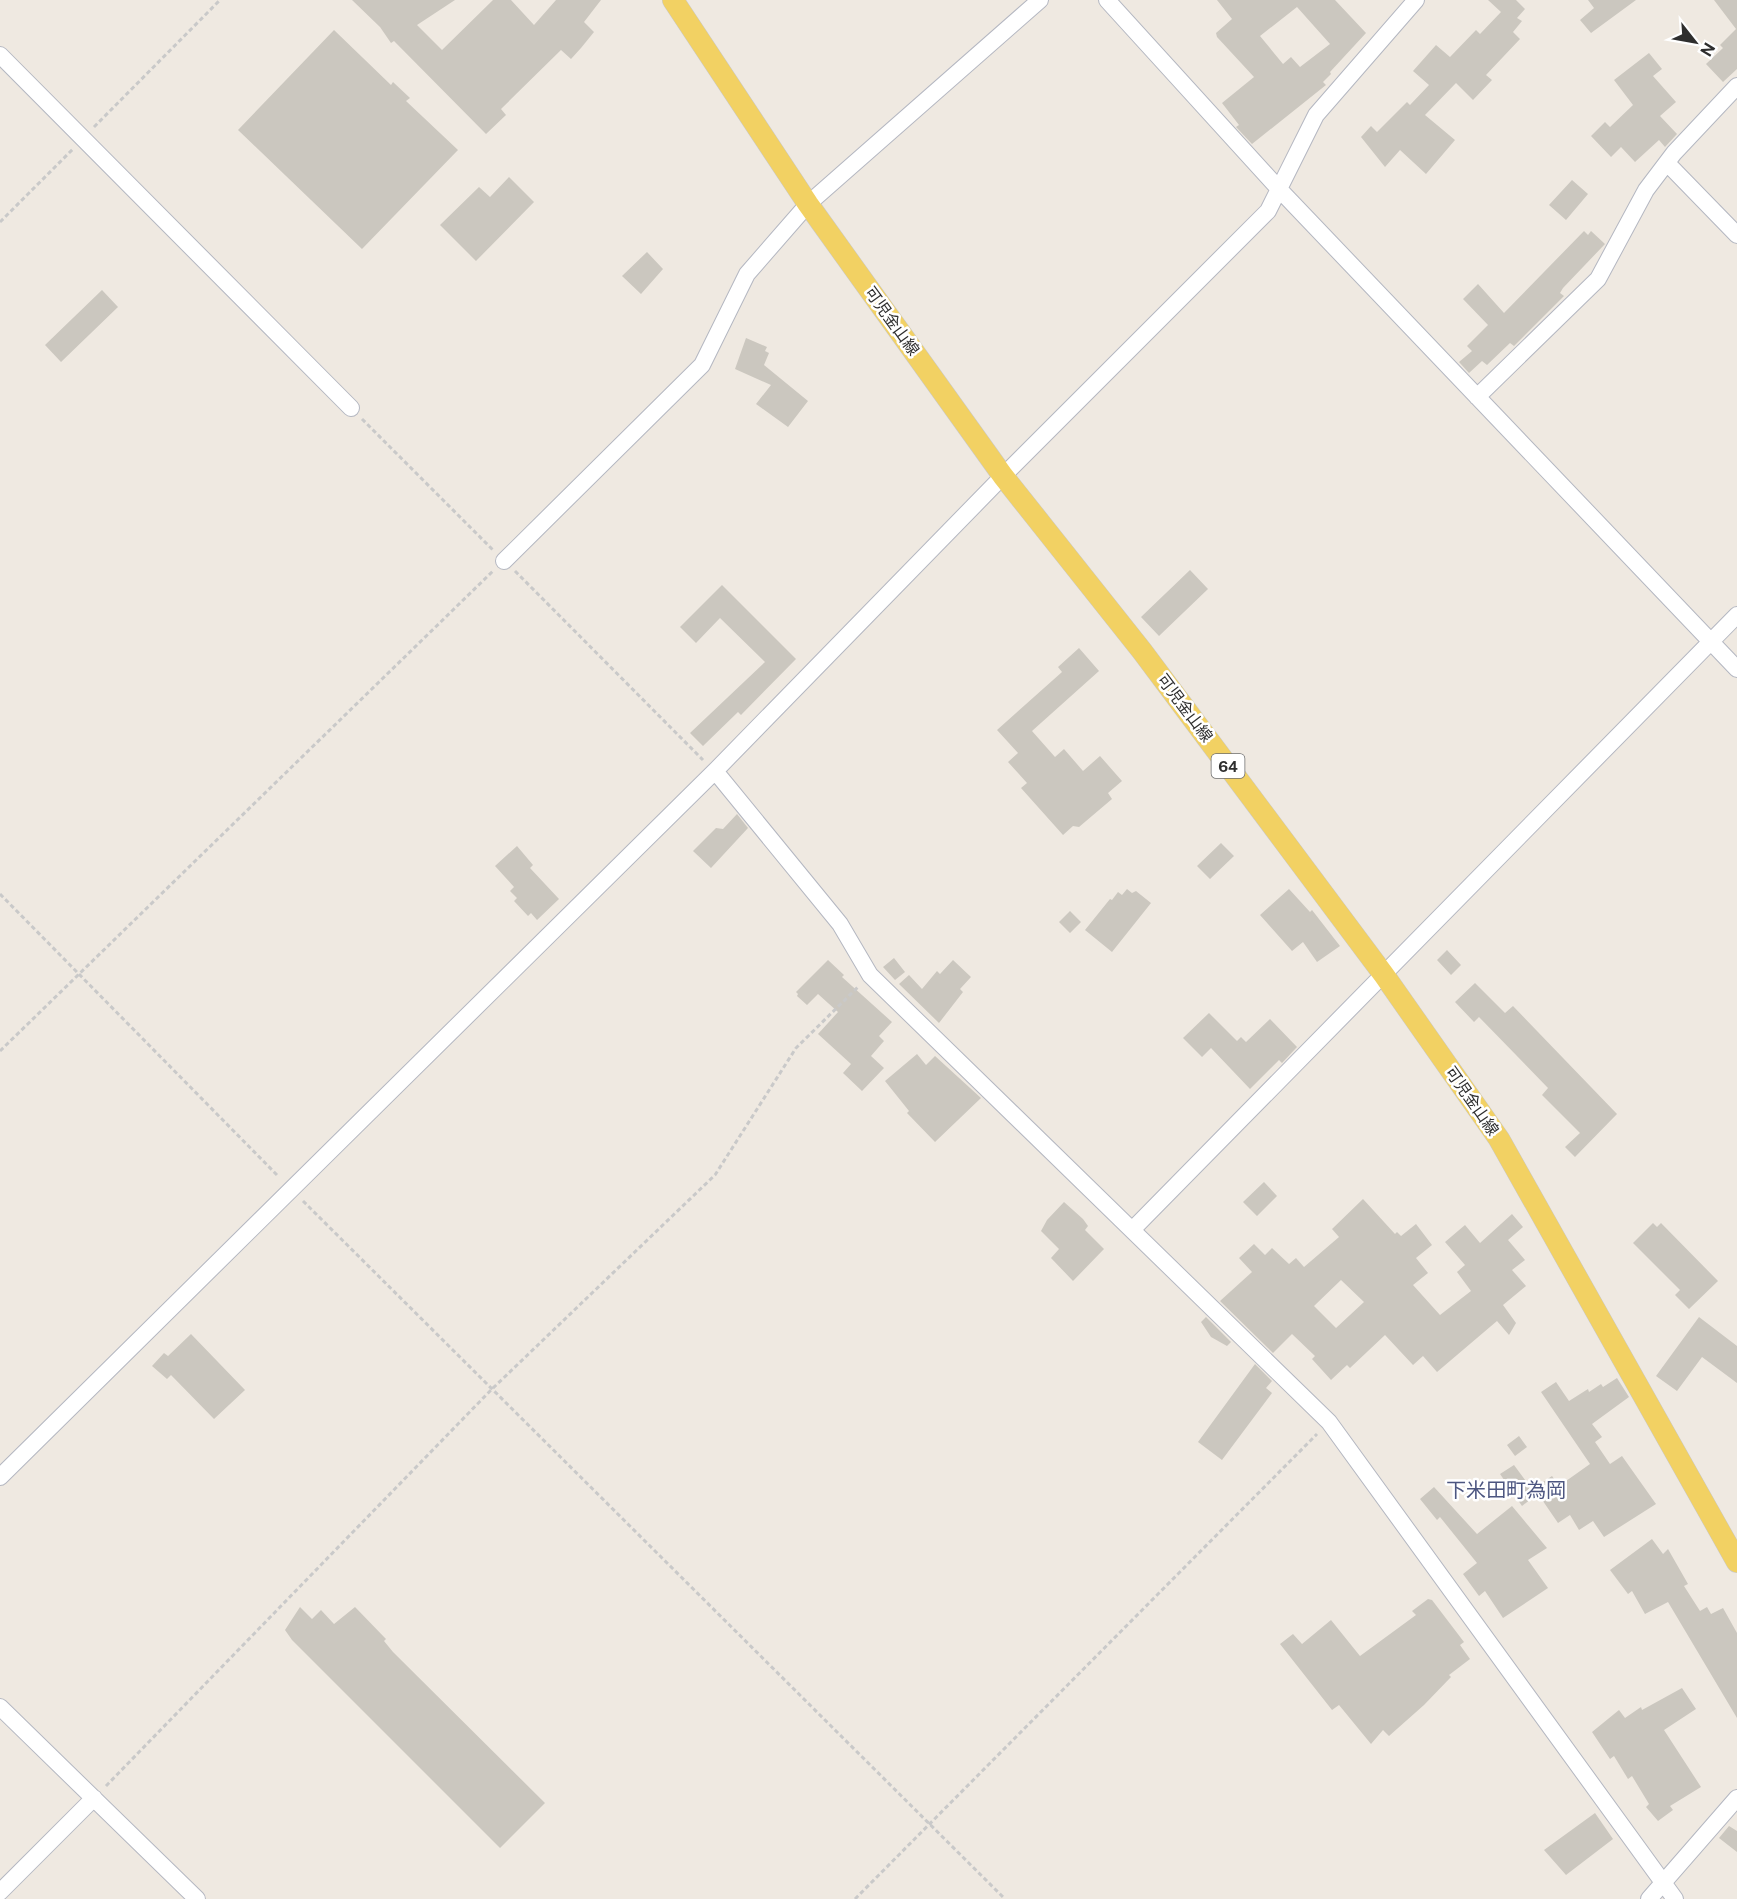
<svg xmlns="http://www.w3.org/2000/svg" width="1737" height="1899" font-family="'Public Sans','Noto Sans JP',sans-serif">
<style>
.building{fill:#cbc7bf;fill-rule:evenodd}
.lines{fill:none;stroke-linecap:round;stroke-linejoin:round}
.minor-casing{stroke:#b4b7c1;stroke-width:18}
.major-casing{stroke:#c9c9c9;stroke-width:22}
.path{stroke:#c9c9c9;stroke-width:3;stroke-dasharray:4.5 3;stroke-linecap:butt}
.minor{stroke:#fff;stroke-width:16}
.major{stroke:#f2d163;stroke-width:21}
.labels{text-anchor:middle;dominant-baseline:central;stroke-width:5;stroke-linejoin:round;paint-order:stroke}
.shield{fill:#fff;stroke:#6d6d6d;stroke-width:1.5}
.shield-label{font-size:15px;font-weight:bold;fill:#2e2e2e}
.street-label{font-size:16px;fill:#2e2e2e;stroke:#fff}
.quarter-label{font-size:20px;fill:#4d5680;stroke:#fff}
</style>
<rect width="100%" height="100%" fill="#efe9e1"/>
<path class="building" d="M 352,0 L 455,0 L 417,25 L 442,50 L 493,0 L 511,0 L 534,25 L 556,0 L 601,0 L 584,22 L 594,32 L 581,48 L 571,59 L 561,50 L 501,109 L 506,115 L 486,134 L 394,41 L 391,43 L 380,27 Z
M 1217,0 L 1335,0 L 1366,33 L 1330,72 L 1331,74 L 1323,82 L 1326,85 L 1252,144 L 1236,127 L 1239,125 L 1222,103 L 1254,77 L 1217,37 L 1216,33 L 1232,19 ZM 1297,7 L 1330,44 L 1300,67 L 1291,57 L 1283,64 L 1260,36 Z
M 1488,0 L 1516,0 L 1525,9 L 1517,18 L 1522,21 L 1513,32 L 1520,39 L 1486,75 L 1492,80 L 1473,100 L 1456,83 L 1425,115 L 1455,140 L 1426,174 L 1400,150 L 1385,167 L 1361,137 L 1371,126 L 1377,132 L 1407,102 L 1410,105 L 1429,85 L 1413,71 L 1436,45 L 1450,57 L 1476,30 L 1480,34 L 1501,12 Z
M 1588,0 L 1636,0 L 1591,33 L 1580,20 L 1594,8 Z
M 1714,0 L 1737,0 L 1737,69 L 1723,82 L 1706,64 L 1723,48 L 1720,45 L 1736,29 Z
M 334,30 L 391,85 L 393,82 L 410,98 L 406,101 L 458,150 L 362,249 L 238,130 Z
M 1649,53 L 1662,69 L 1653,76 L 1676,102 L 1660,116 L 1677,134 L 1665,147 L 1659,140 L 1635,162 L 1621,147 L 1611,157 L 1591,136 L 1605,122 L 1610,127 L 1633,105 L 1614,80 Z
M 509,177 L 534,202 L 476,261 L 440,225 L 479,187 L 490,197 Z
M 1572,180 L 1588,194 L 1566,220 L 1549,205 Z
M 1584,231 L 1588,235 L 1591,231 L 1605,244 L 1563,288 L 1560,293 L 1564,296 L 1514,346 L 1510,343 L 1487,365 L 1482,361 L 1469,373 L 1459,362 L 1472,351 L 1467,346 L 1488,325 L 1463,299 L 1478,284 L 1504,313 Z
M 647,252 L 663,269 L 641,294 L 622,276 Z
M 102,290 L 118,307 L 61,362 L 45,345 Z
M 746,338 L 767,347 L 765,351 L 769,353 L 764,365 L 808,401 L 788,427 L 756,404 L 771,385 L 735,369 Z
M 1190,570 L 1208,589 L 1159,636 L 1141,617 Z
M 722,585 L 796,659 L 741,715 L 738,712 L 703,746 L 690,733 L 765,662 L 720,618 L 696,643 L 680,627 Z
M 1079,648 L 1099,671 L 1032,731 L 1055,757 L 1064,749 L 1083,771 L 1100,756 L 1122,781 L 1108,793 L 1112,799 L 1079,827 L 1073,826 L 1063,835 L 1021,788 L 1027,783 L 1008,762 L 1018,753 L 997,730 L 1062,672 L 1058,667 Z
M 737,814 L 748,828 L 711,868 L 693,851 L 716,828 L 723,829 Z
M 1221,843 L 1234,856 L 1210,879 L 1197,866 Z
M 517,846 L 533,865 L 530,868 L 559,899 L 537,920 L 531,913 L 528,916 L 514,901 L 517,898 L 510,891 L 514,887 L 495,866 Z
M 1127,889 L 1132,893 L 1136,891 L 1151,903 L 1112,952 L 1085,930 L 1110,899 L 1112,900 L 1118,892 L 1122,895 Z
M 1289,889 L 1310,912 L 1312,910 L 1340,946 L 1317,962 L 1303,942 L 1292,951 L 1260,915 Z
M 1070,911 L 1081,922 L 1070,933 L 1059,922 Z
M 1447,950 L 1461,965 L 1451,975 L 1437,960 Z
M 894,958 L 905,972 L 895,980 L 883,967 Z
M 828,960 L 844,975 L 842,977 L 892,1022 L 879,1036 L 884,1041 L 871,1056 L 884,1068 L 862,1091 L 843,1073 L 851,1064 L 818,1034 L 838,1012 L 818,994 L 807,1005 L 797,996 L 798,994 L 796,992 Z
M 953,960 L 971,977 L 960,989 L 963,992 L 939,1023 L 899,984 L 909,975 L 922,989 L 937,971 L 940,974 Z
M 1475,983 L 1505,1013 L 1513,1006 L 1617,1114 L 1575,1157 L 1565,1147 L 1580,1133 L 1542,1095 L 1548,1088 L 1479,1017 L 1474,1022 L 1455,1002 Z
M 1209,1013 L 1237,1041 L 1241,1037 L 1246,1042 L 1270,1019 L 1297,1047 L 1282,1063 L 1279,1060 L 1250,1089 L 1211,1048 L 1202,1057 L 1183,1038 Z
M 917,1054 L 926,1065 L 935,1056 L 981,1098 L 935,1142 L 907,1113 L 909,1111 L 885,1081 Z
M 1264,1182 L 1277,1196 L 1257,1216 L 1243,1202 Z
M 1363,1199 L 1395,1234 L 1397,1232 L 1401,1236 L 1416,1224 L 1432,1245 L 1416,1258 L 1428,1273 L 1413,1285 L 1440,1315 L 1471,1291 L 1457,1272 L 1465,1265 L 1445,1242 L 1465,1225 L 1480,1243 L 1512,1214 L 1523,1227 L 1508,1240 L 1525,1260 L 1512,1270 L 1526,1286 L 1503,1305 L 1516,1323 L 1509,1335 L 1497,1321 L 1437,1372 L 1423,1356 L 1413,1365 L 1385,1335 L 1350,1368 L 1347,1365 L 1331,1380 L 1312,1359 L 1315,1356 L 1292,1334 L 1273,1353 L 1220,1301 L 1252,1272 L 1239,1258 L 1254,1244 L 1265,1255 L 1272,1248 L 1289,1264 L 1296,1258 L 1304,1267 L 1339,1237 L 1332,1229 ZM 1341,1280 L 1364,1302 L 1336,1328 L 1314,1306 Z
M 1064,1202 L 1083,1219 L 1088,1226 L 1085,1230 L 1104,1249 L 1073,1281 L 1051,1258 L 1059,1249 L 1041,1231 L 1047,1220 Z
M 1653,1223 L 1657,1227 L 1661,1223 L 1718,1281 L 1689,1309 L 1675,1295 L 1680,1290 L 1633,1243 Z
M 1206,1317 L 1231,1342 L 1227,1346 L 1211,1337 L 1201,1322 Z
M 1699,1317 L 1737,1346 L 1737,1383 L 1702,1357 L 1677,1391 L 1656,1376 Z
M 191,1334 L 245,1390 L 214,1419 L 171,1375 L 167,1379 L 152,1366 L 164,1353 L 168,1356 Z
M 1255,1364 L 1272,1381 L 1266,1388 L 1272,1393 L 1222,1460 L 1198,1442 Z
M 1617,1378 L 1629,1397 L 1592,1424 L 1602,1437 L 1595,1442 L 1610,1464 L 1622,1456 L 1656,1504 L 1604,1537 L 1593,1521 L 1579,1530 L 1570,1515 L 1558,1523 L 1534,1488 L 1552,1476 L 1559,1486 L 1590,1464 L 1541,1392 L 1556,1382 L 1569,1401 L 1588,1389 L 1589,1392 L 1601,1384 L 1603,1387 Z
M 1519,1436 L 1527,1447 L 1515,1456 L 1507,1445 Z
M 1514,1465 L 1536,1495 L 1522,1506 L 1500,1474 Z
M 1434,1487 L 1477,1534 L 1512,1506 L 1547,1548 L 1528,1560 L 1548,1588 L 1503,1618 L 1485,1591 L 1479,1596 L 1463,1574 L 1477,1563 L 1440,1517 L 1437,1520 L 1420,1499 Z
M 1652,1539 L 1663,1554 L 1668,1549 L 1688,1584 L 1684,1586 L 1700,1611 L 1707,1607 L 1711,1614 L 1723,1608 L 1737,1633 L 1737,1718 L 1668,1602 L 1645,1614 L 1632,1591 L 1628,1594 L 1610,1570 Z
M 1428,1599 L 1432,1600 L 1464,1642 L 1460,1645 L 1470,1659 L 1449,1675 L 1451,1677 L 1424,1705 L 1389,1736 L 1383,1730 L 1371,1744 L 1339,1705 L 1332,1710 L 1280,1644 L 1293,1634 L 1302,1644 L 1331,1620 L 1360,1656 L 1416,1615 L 1412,1611 Z
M 300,1607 L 312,1619 L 321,1610 L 334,1624 L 355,1607 L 386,1639 L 384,1641 L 393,1652 L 545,1803 L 500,1848 L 292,1640 L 285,1630 Z
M 1682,1688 L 1696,1709 L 1664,1730 L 1701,1787 L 1670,1806 L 1673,1810 L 1658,1821 L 1646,1807 L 1649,1804 L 1632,1776 L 1628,1779 L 1614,1756 L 1610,1759 L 1592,1732 L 1619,1710 L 1625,1718 L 1641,1707 L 1642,1710 Z
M 1595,1813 L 1613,1839 L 1566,1875 L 1544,1850 Z
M 1729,1826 L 1737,1831 L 1737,1852 L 1719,1838 Z"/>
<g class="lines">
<g class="minor-casing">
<path id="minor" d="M 1107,0 L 1278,188 L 1737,669
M 0,55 L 351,408
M 1667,163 L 1737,235
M 1477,397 L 1598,279 L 1646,190 L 1674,153 L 1737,86
M 504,561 L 702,365 L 747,274 L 808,204 L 1040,0
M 715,771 L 840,924 L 870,975 L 1329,1422 L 1675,1899
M 1132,1230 L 1737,615
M 0,1477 L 715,771 L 1003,476 L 1268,211 L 1316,115 L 1416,0
M 0,1707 L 197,1899
M 0,1892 L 94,1798
M 1649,1899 L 1737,1798"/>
</g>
<g class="major-casing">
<path id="major" d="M 673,0 L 808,204 L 1003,476 L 1142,651 L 1384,975 L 1499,1139 L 1737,1562"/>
</g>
<path class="path" d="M 94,127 L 220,0
M 0,222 L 73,149
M 362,419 L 493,550
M 515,571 L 703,760
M 0,894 L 279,1177
M 0,1051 L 493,571
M 303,1201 L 1005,1899
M 106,1786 L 491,1390 L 715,1175 L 796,1048 L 858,987
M 855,1899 L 1317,1434"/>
<use href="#minor" class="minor"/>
<use href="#major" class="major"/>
</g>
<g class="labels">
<rect class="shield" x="1211.5" y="754" width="33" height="24" rx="4.5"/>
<g class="shield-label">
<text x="1228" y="766">64</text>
</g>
<g class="street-label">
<text transform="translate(892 321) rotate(54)">可児金山線</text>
<text transform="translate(1185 708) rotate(53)">可児金山線</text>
<text transform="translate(1472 1101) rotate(55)">可児金山線</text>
</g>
<g class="quarter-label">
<text x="1506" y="1490">下米田町為岡</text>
</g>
</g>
<g transform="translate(1695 42) rotate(121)" stroke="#ffffff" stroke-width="4.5" paint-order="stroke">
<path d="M0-4.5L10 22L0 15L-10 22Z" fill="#2e2e2e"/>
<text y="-9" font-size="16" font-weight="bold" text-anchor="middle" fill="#2e2e2e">N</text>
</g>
</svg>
